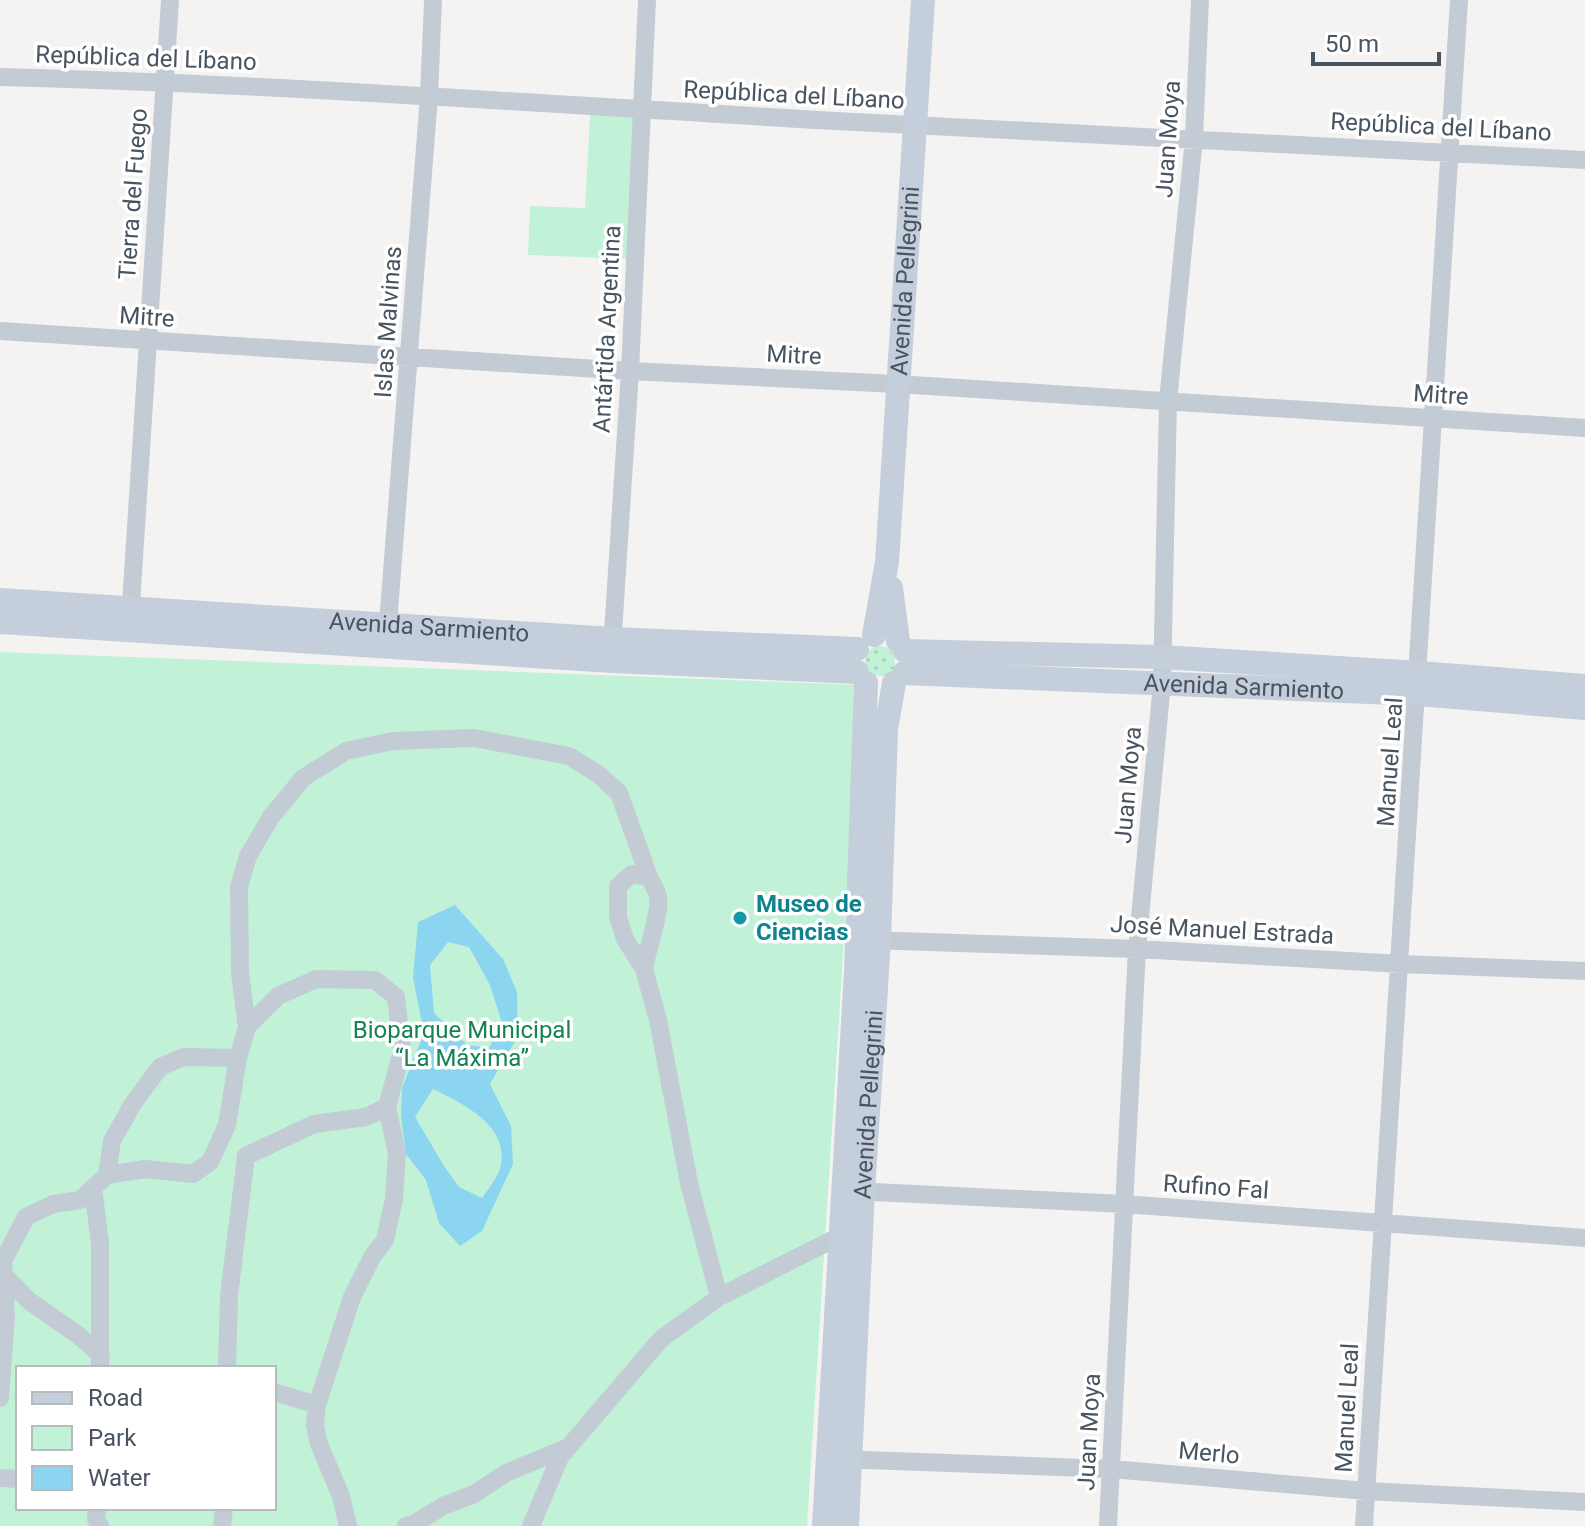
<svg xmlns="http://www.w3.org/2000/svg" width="1585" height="1526" font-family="Roboto,sans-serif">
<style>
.grass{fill:url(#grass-dots)}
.park{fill:#c1f2d8;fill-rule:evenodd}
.water{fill:#8cd5f1;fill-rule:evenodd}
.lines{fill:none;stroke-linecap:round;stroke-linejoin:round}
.street{stroke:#c3cbd4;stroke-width:18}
.secondary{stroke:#c5cedb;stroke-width:24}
.culture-dot{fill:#0f9aa8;stroke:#fff;stroke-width:3}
.labels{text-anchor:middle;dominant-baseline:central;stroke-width:7;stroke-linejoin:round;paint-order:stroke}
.street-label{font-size:24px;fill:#495461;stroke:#fff}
.culture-label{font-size:24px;font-weight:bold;fill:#0d838f;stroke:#fff;text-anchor:start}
.park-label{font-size:24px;fill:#138354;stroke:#fff}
</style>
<defs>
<pattern id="grass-dots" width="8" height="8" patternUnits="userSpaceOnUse" patternTransform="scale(2)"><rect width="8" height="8" fill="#c1f2d8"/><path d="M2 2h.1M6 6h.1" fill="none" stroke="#a7d1bc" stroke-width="1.8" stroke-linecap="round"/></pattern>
</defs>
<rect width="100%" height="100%" fill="#f5f3f2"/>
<path class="grass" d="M865 661a15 15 0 1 1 30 0a15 15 0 1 1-30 0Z"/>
<path class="park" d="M 590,115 L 635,117 L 628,259 L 528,255 L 530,206 L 585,208 Z
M 0,652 L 860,685 L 807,1526 L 0,1526 ZM 18,1368 L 274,1368 L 274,1508 L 18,1508 Z"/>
<path class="water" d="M 455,905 L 503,959 L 517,992 L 518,1036 L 490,1084 L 511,1126 L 513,1164 L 482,1231 L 460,1246 L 439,1223 L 426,1180 L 406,1154 L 401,1116 L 402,1088 L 424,1033 L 413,978 L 418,922 ZM 448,942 L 469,947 L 490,985 L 502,1023 L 489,1048 L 467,1045 L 434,1013 L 430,965 ZM 433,1089 C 461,1103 508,1124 501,1164 C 500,1175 488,1189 482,1198 L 459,1187 L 444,1166 L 415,1117 Z"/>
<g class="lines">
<path class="street" d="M 0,77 C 279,84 557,105 836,121 C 1086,136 1335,145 1585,160
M 0,331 L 630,371 L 897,384 L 1585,428
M 130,620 L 170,0
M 387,636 L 429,96 L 433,0
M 612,648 L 630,371 L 647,0
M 868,940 L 1137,949 L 1401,964 L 1585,971
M 644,969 C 647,949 661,913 658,896 C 656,890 652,883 649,877 L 632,874 L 618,886 L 618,917 L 625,939 L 644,969 L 658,1020 L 689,1183 L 719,1297
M 107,1175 L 112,1141 L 132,1105 L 160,1067 L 184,1057 L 238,1058
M 93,1188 L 100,1243 L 100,1368
M 853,1191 L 1124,1204 L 1585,1238
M 4,1275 L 29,1301 L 78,1335 L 101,1355
M 227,1368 L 229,1296 L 246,1156 L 314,1124 L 366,1117 L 387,1107 L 402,1051 L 396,997 L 375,980 L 316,979 L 278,996 L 247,1027
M 274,1392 L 317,1405
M 0,1398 L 6,1317 L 3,1261 L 26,1217 L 53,1204 L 80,1200 L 107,1175 L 145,1169 L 193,1174 L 210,1162 L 227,1125 L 238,1058 L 247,1027 L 240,973 L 239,887 L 248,856 L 271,817 L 303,778 L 346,751 L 393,741 L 474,738 L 569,756 L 598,774 L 619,793 L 649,877
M 839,1459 L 1111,1469 L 1366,1491 L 1585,1502
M 0,1478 L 18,1479
M 97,1508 L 96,1519 L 100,1526
M 222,1526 L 224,1508
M 348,1526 L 341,1496 L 319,1444 L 315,1425 L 317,1405 L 352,1297 L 372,1257 L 385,1240 L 394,1199 L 397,1153 L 387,1107
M 406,1526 L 414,1524 L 443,1506 L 474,1494 L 506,1473 L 566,1448
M 531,1526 L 560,1457 L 661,1339 L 719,1297 L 840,1236
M 1108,1526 L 1137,949 L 1162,683 L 1168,401 L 1194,138 L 1200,0
M 1364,1526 L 1459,0"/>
<g class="secondary">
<path d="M 891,588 L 898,641"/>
<path id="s1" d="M 0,600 L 613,639 L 857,649"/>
<path d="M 0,622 L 612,661 L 857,672"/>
<path id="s2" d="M 874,635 L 887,562 L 923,0"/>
<path d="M 905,651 L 1161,657 L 1419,673 L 1585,686"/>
<path id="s3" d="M 904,673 L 1418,694 L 1585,708"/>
<path d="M 824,1526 L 856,971 L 866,683"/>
<path id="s4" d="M 847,1526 L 863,1190 L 879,941 L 886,729 L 894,683"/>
</g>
</g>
<circle class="culture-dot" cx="740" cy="918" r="8"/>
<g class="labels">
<g class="street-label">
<text transform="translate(146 58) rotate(2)">República del Líbano</text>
<text transform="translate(794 95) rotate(3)">República del Líbano</text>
<text transform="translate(1441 127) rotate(3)">República del Líbano</text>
<text transform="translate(1168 139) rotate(-86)">Juan Moya</text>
<text transform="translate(133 194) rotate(-86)">Tierra del Fuego</text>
<text stroke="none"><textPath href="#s2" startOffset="356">Avenida Pellegrini</textPath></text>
<text transform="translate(147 317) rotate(4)">Mitre</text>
<text transform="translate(388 322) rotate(-86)">Islas Malvinas</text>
<text transform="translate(607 329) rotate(-87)">Antártida Argentina</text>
<text transform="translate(794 355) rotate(3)">Mitre</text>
<text transform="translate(1441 395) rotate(4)">Mitre</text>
<text stroke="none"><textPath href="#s1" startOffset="430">Avenida Sarmiento</textPath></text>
<text stroke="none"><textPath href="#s3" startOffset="340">Avenida Sarmiento</textPath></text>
<text transform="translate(1390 762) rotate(-86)">Manuel Leal</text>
<text transform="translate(1128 785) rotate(-85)">Juan Moya</text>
<text transform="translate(1222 930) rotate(3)">José Manuel Estrada</text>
<text stroke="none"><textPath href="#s4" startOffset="422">Avenida Pellegrini</textPath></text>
<text transform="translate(1216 1187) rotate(4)">Rufino Fal</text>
<text transform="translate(1347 1408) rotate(-87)">Manuel Leal</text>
<text transform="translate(1089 1432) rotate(-87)">Juan Moya</text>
<text transform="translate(1209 1453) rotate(5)">Merlo</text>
</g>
<g class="culture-label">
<text x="756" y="904">Museo de<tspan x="756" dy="28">Ciencias</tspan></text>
</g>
<g class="park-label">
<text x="462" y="1030">Bioparque Municipal<tspan x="462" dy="28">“La Máxima”</tspan></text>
</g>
</g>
<rect x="16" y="1366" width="260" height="144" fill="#ffffff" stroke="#b6bbc0" stroke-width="2"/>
<rect x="32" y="1392" width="40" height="12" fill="#c5cedb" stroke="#b6bbc0" stroke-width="2"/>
<text x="88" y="1406" font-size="24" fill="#495461">Road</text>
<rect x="32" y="1426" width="40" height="24" fill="#c1f2d8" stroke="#b6bbc0" stroke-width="2"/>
<text x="88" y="1446" font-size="24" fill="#495461">Park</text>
<rect x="32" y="1466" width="40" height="24" fill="#8cd5f1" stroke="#b6bbc0" stroke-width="2"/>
<text x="88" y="1486" font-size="24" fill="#495461">Water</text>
<path d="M1313 52v12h126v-12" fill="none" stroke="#495461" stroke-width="4"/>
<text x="1325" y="52" font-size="24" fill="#495461" stroke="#ffffff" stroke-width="6" paint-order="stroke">50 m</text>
</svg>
